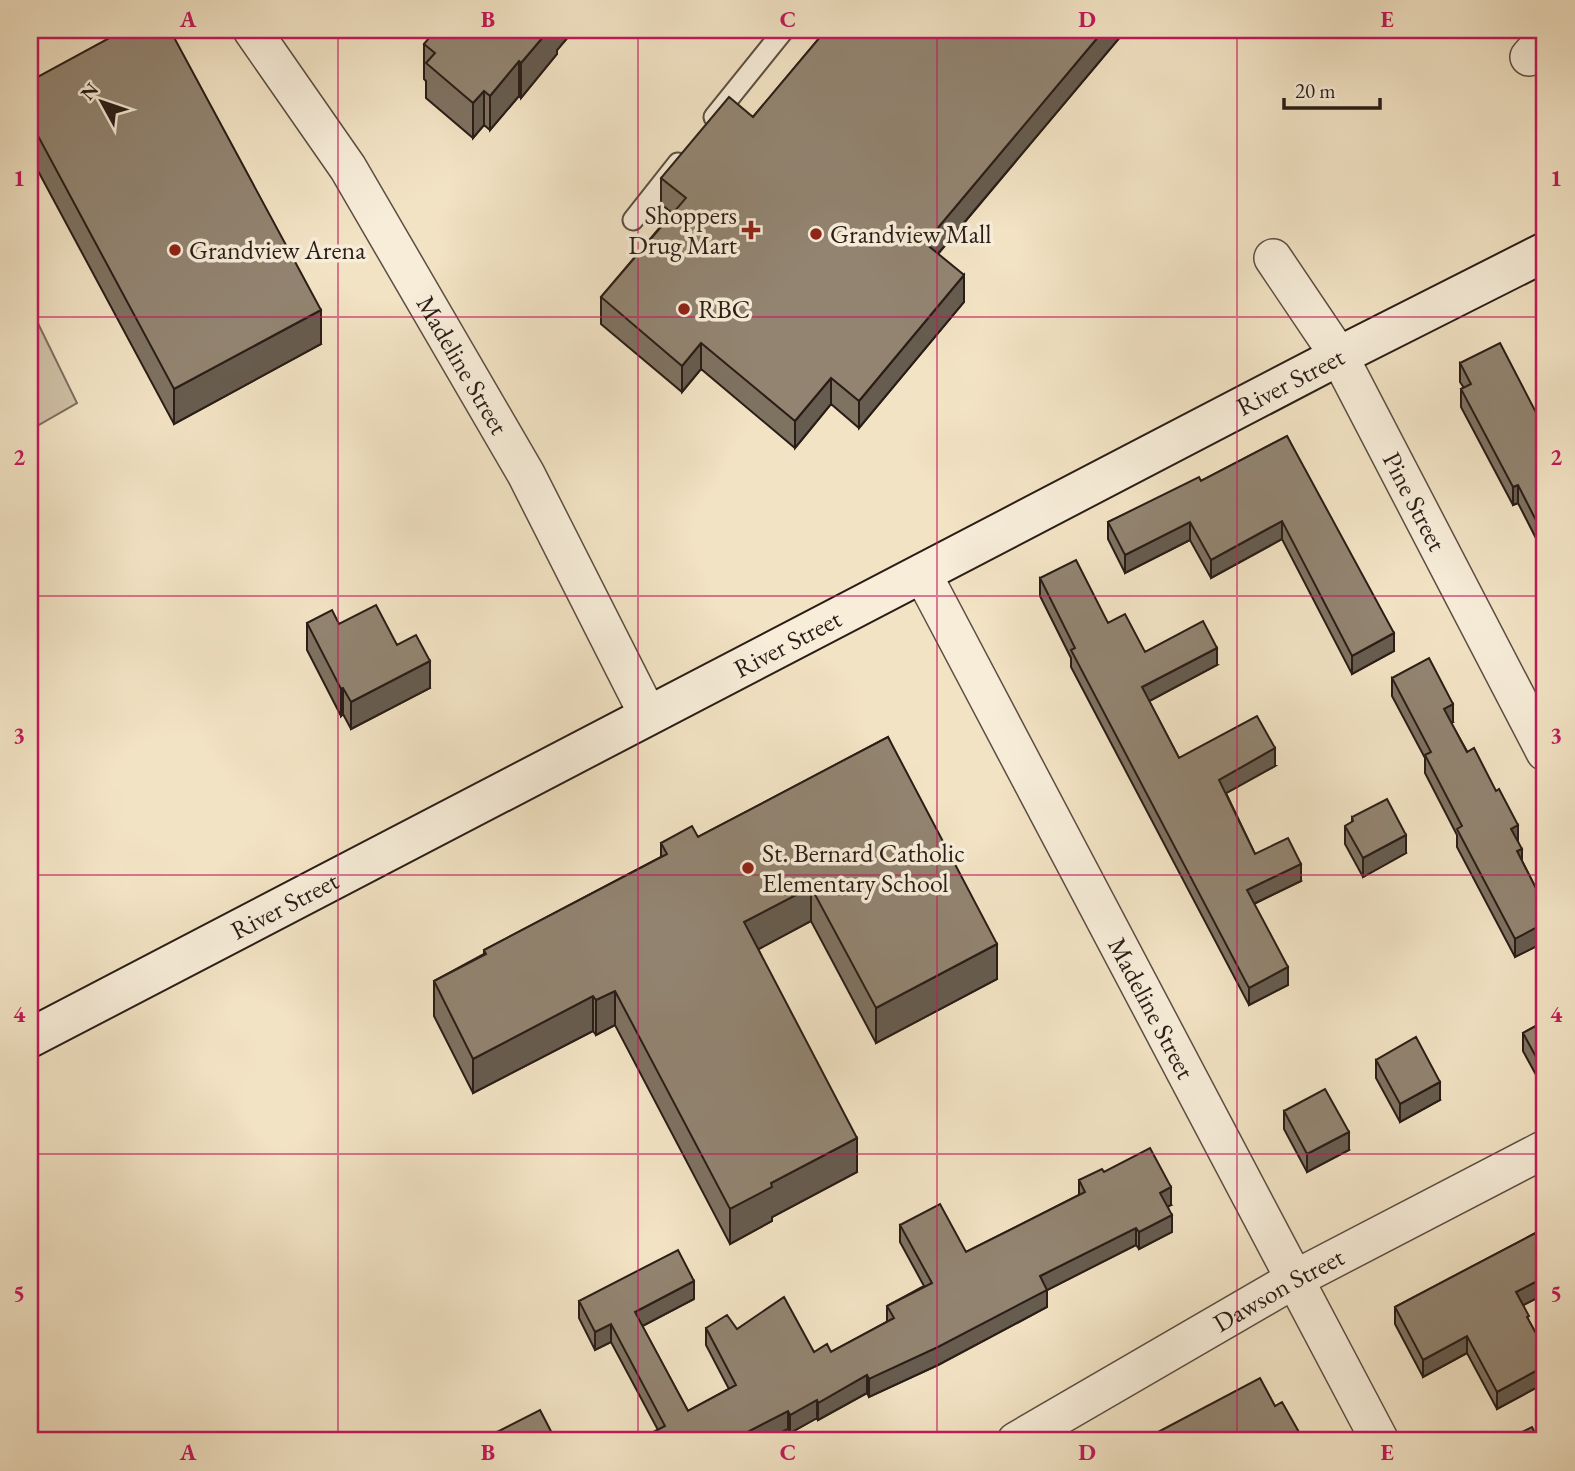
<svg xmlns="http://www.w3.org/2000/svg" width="1575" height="1471" font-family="'EB Garamond',serif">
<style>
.green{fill:#d0c1a7;stroke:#7d6f5f;stroke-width:2}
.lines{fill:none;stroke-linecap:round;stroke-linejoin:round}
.service-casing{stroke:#5c4e42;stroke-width:23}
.minor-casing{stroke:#5c4e42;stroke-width:40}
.secondary-casing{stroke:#2a1d17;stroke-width:42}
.service{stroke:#f7edd9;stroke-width:19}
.minor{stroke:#f7edd9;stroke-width:37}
.secondary{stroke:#f7edd9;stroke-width:38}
.wall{fill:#7e7261;stroke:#2a1d17;stroke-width:2}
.shaded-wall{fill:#665c4f;stroke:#2a1d17;stroke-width:2}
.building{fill:#928471;stroke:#2a1d17;stroke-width:2}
.grid{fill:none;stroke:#c2185b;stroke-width:2;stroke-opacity:0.55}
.poi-dot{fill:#8f2418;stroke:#f7edd9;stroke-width:2.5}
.labels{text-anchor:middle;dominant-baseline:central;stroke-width:7;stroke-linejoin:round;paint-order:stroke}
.poi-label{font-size:26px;fill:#2a1d17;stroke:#f7edd9;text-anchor:start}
.street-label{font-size:26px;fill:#2a1d17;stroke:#f7edd9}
.neatline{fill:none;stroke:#c2185b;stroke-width:2.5}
.grid-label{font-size:23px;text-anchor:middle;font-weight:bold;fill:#c2185b}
</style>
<rect width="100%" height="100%" fill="#f2e3c4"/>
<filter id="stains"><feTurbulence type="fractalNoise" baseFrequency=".00286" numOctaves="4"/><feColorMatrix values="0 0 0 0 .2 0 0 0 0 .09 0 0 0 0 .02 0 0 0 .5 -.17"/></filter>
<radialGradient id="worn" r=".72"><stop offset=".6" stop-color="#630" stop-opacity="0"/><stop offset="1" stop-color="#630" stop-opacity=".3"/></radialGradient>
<path class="green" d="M 30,307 L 77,403 L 30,430 Z"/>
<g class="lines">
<g class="service-casing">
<path id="service" d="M 714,117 L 784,30
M 633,220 L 678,163"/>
</g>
<g class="minor-casing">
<g id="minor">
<path id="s1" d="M 252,30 L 348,168 L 526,474 L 648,715"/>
<path d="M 1529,57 L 1545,39"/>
<path id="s2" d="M 1273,258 L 1339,356 L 1545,752"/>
<path id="s3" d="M 922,573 L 1380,1441"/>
<path id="s4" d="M 1016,1441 L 1295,1279 L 1545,1149"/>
</g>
</g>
<g class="secondary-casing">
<g id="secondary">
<path id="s5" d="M 30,1038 L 1339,356 L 1545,252"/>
</g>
</g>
<use href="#service" class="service"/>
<use href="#minor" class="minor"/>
<use href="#secondary" class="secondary"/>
</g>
<path class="wall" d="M 428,30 L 574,30 L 557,50 L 557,54 L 521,98 L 519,96 L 490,130 L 484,125 L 473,138 L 426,98 L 426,81 L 424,79 L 424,44 L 428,40 Z
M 826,30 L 1126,30 L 938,254 L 964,302 L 859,428 L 831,404 L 795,448 L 701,369 L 682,392 L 601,324 L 601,297 L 672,213 L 661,204 L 661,178 L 753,117 Z
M 30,81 L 321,344 L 174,424 L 30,156 Z
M 1460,363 L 1543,426 L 1545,425 L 1545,556 L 1518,503 L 1513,505 L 1461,407 L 1461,389 L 1464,388 L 1460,382 Z
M 1287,436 L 1394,651 L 1352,674 L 1282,539 L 1211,578 L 1190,540 L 1125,573 L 1108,539 L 1108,522 L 1201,481 Z
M 1040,578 L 1108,623 L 1145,652 L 1217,665 L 1149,701 L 1179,758 L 1275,766 L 1226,793 L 1255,854 L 1301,881 L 1254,904 L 1288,985 L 1249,1005 L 1071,667 L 1071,658 L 1040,596 Z
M 307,623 L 339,624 L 397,645 L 430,688 L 351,729 L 343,714 L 341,716 L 307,650 Z
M 1392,678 L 1453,722 L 1451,723 L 1518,841 L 1522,861 L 1545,906 L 1545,942 L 1515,957 L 1457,847 L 1457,835 L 1425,773 L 1425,758 L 1392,696 Z
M 888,737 L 997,979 L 876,1043 L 811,921 L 758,949 L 857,1172 L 772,1217 L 772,1221 L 730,1244 L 615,1025 L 596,1035 L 593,1031 L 473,1093 L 434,1016 L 434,981 L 484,954 L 484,950 L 661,857 L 661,843 L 698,837 Z
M 1352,817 L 1406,853 L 1363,877 L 1345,844 L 1345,826 L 1352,822 Z
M 1545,1021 L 1545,1082 L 1541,1084 L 1523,1051 L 1523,1033 Z
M 1376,1060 L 1440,1100 L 1400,1122 L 1376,1078 Z
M 1284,1111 L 1349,1150 L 1307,1172 L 1284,1129 Z
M 1104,1172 L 1171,1205 L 1168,1206 L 1172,1232 L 1139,1249 L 1136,1245 L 1047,1290 L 1047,1307 L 938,1365 L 869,1397 L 867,1393 L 818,1420 L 817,1418 L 790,1433 L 788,1429 L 658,1430 L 611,1342 L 595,1350 L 579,1318 L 579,1301 L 694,1299 L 642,1326 L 688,1411 L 729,1389 L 706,1345 L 706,1328 L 737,1329 L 814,1352 L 831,1352 L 887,1322 L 887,1306 L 924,1286 L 900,1242 L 900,1225 L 966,1252 L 1079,1195 L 1079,1180 Z
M 1545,1228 L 1545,1294 L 1523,1305 L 1529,1321 L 1545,1350 L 1545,1383 L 1497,1409 L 1467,1353 L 1423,1377 L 1395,1324 L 1395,1307 Z
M 497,1432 L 556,1441 L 497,1441 Z"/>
<path class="shaded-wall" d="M 549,30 L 574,30 L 557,50 L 557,54 L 521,98 L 521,63 Z
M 1104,30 L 1126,30 L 925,269 L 925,243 Z
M 519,61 L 519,96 L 490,130 L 490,96 Z
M 484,91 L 484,125 L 473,138 L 473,103 Z
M 964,275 L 964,302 L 859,428 L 859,401 Z
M 321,310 L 321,344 L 174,424 L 174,389 Z
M 701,343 L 701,369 L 682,392 L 682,366 Z
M 831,378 L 831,404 L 795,448 L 795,421 Z
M 1518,485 L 1518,503 L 1513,505 L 1513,487 Z
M 1282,521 L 1282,539 L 1211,578 L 1211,560 Z
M 1190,522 L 1190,540 L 1125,573 L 1125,555 Z
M 1394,633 L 1394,651 L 1352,674 L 1352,656 Z
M 1217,648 L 1217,665 L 1142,705 L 1142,687 Z
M 430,661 L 430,688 L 351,729 L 351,702 Z
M 343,688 L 343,714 L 341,716 L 341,689 Z
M 1453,704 L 1453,722 L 1444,727 L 1444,709 Z
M 1275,748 L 1275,766 L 1219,797 L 1219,780 Z
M 1518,825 L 1518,843 L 1511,829 Z
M 1406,835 L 1406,853 L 1363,877 L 1363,858 Z
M 1522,849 L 1522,867 L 1517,851 Z
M 1301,864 L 1301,881 L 1247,907 L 1247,890 Z
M 811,887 L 811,921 L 744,957 L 744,922 Z
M 1545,906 L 1545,942 L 1515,957 L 1515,939 L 1541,908 Z
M 997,944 L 997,979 L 876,1043 L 876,1008 Z
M 1288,967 L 1288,985 L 1249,1005 L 1249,988 Z
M 615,991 L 615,1025 L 596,1035 L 596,1000 Z
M 593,996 L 593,1031 L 473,1093 L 473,1059 Z
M 1545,1064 L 1545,1082 L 1541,1084 L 1541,1066 Z
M 1440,1082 L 1440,1100 L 1400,1122 L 1400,1104 Z
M 1349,1132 L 1349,1150 L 1307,1172 L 1307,1154 Z
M 857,1138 L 857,1172 L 772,1217 L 772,1221 L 730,1244 L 730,1209 L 771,1183 Z
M 1171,1187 L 1171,1205 L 1160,1210 L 1160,1193 Z
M 1172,1215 L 1172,1232 L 1139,1249 L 1139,1232 Z
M 1136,1228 L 1136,1245 L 1047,1290 L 1047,1307 L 938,1365 L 869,1397 L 869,1379 L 1040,1276 Z
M 1545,1277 L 1545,1294 L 1516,1309 L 1516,1292 Z
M 694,1281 L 694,1299 L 635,1330 L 635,1312 Z
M 611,1324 L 611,1342 L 595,1350 L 595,1332 Z
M 1467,1336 L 1467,1353 L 1423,1377 L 1423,1360 Z
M 1545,1366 L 1545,1383 L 1497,1409 L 1497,1392 Z
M 867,1375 L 867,1393 L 818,1420 L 818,1403 Z
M 817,1400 L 817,1418 L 790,1433 L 790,1415 Z
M 788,1411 L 788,1429 L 763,1441 L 730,1441 Z"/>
<path class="building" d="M 124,30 L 170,30 L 321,310 L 174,389 L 30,121 L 30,81 Z
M 431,30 L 549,30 L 521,63 L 519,61 L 490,96 L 484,91 L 473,103 L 426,63 L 435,53 L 424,44 L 434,32 Z
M 826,30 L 1104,30 L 925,243 L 964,275 L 859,401 L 831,378 L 795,421 L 701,343 L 682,366 L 601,297 L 686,198 L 661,178 L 729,97 L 753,117 Z
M 1500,343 L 1543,426 L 1545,425 L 1545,538 L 1518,485 L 1513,487 L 1461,389 L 1471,384 L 1460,363 Z
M 1287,436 L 1394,633 L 1352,656 L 1282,521 L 1211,560 L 1190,522 L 1125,555 L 1108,522 L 1199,477 L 1201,481 Z
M 1076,560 L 1108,623 L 1125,614 L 1145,652 L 1203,621 L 1217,648 L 1142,687 L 1179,758 L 1257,716 L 1275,748 L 1219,780 L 1255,854 L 1288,838 L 1301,864 L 1247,890 L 1288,967 L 1249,988 L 1071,650 L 1075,648 L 1040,578 Z
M 376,605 L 397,645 L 416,635 L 430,661 L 351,702 L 343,688 L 341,689 L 307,623 L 332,610 L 339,624 Z
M 1429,658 L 1453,704 L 1444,709 L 1467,752 L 1474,748 L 1496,791 L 1499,789 L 1518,825 L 1511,829 L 1522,849 L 1517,851 L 1545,906 L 1541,908 L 1545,916 L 1545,923 L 1515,939 L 1457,829 L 1462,826 L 1425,755 L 1431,752 L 1392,678 Z
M 888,737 L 997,944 L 876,1008 L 811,887 L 744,922 L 857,1138 L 771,1183 L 772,1187 L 730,1209 L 615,991 L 596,1000 L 593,996 L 473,1059 L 434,981 L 486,954 L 484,950 L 667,854 L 661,843 L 692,826 L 698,837 Z
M 1387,799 L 1406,835 L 1363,858 L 1345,826 L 1353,821 L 1352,817 Z
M 1545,1021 L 1545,1064 L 1541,1066 L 1523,1033 Z
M 1416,1037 L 1440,1082 L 1400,1104 L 1376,1060 Z
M 1325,1089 L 1349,1132 L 1307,1154 L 1284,1111 Z
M 1150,1148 L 1171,1187 L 1160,1193 L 1172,1215 L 1139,1232 L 1136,1228 L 1040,1276 L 1047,1290 L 938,1347 L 869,1379 L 867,1375 L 818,1403 L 817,1400 L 790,1415 L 788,1411 L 730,1441 L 636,1441 L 665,1426 L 611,1324 L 595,1332 L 579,1301 L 678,1250 L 694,1281 L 635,1312 L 688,1411 L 736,1385 L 706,1328 L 727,1315 L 737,1329 L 784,1297 L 814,1352 L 827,1344 L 831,1352 L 894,1318 L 887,1306 L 932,1283 L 900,1225 L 940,1204 L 966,1252 L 1085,1192 L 1079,1180 L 1102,1169 L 1104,1172 Z
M 1545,1228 L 1545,1277 L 1516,1292 L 1529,1316 L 1527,1317 L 1545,1350 L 1545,1366 L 1497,1392 L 1467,1336 L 1423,1360 L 1395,1307 Z
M 1260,1378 L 1275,1406 L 1282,1402 L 1304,1441 L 1141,1441 Z
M 540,1410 L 556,1441 L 502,1441 L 497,1432 Z
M 1532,1427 L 1539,1441 L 1504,1441 Z"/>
<path class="grid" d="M 338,30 L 338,1441M 638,30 L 638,1441M 937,30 L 937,1441M 1237,30 L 1237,1441M 30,317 L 1545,317M 30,596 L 1545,596M 30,875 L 1545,875M 30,1154 L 1545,1154"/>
<g class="poi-dot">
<path d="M747.5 219.5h7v7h7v7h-7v7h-7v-7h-7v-7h7z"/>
<circle cx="816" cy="234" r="7"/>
<circle cx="175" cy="250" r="7"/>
<circle cx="684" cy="309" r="7"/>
<circle cx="748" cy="868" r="7"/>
</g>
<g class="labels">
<g class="poi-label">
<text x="737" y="215" text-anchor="end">Shoppers<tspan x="737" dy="30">Drug Mart</tspan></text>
<text x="830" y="234">Grandview Mall</text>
<text x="189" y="250">Grandview Arena</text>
<text x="698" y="309">RBC</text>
<text x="762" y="853">St. Bernard Catholic<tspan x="762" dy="30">Elementary School</tspan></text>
</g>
<g class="street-label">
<text stroke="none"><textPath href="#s1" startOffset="396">Madeline Street</textPath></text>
<text stroke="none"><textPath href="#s5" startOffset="1421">River Street</textPath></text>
<text stroke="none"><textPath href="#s2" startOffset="282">Pine Street</textPath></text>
<text stroke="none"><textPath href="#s5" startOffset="854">River Street</textPath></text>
<text stroke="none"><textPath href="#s5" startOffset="287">River Street</textPath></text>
<text stroke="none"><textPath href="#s3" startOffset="492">Madeline Street</textPath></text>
<text stroke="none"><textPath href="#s4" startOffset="303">Dawson Street</textPath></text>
</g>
</g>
<rect width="1575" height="1471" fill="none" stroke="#f2e3c4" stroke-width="77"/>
<g transform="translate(102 102) rotate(310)" stroke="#f7edd9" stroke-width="5" paint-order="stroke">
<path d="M0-5L12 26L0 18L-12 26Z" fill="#2a1d17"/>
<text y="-10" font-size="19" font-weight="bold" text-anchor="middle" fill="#2a1d17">N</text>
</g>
<path d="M1284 98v10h96v-10" fill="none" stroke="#2a1d17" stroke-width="3.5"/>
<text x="1295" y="98" font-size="21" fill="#2a1d17" stroke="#f7edd9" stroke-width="5" paint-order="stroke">20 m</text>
<rect x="38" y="38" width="1498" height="1394" class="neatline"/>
<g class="grid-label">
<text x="188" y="27">A</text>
<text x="488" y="27">B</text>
<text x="788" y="27">C</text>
<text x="1087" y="27">D</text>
<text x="1387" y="27">E</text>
<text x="19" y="186">1</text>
<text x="1556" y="186">1</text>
<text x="19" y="465">2</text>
<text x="1556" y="465">2</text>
<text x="19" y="743">3</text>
<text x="1556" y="743">3</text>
<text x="19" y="1022">4</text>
<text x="1556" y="1022">4</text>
<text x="19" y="1301">5</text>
<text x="1556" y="1301">5</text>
<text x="188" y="1460">A</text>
<text x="488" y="1460">B</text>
<text x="788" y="1460">C</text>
<text x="1087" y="1460">D</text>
<text x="1387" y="1460">E</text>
</g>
<rect width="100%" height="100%" filter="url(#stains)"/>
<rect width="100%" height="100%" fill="url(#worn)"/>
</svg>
